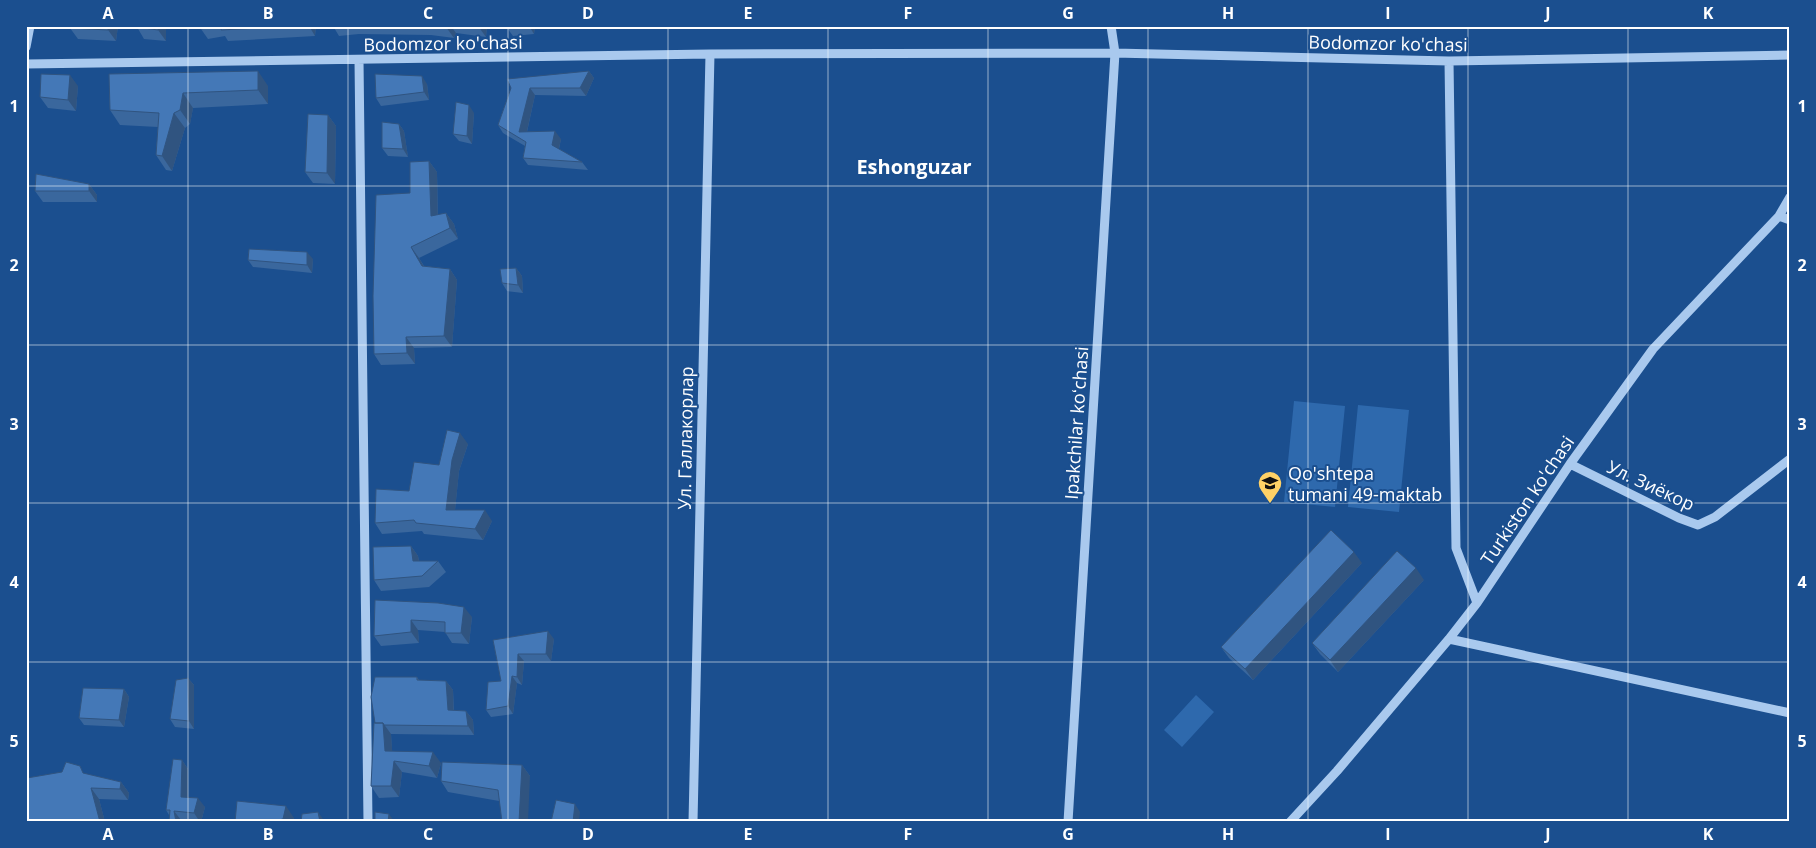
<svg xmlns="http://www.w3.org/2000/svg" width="1816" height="848" font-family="'Open Sans',sans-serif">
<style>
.green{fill:#2e69ad}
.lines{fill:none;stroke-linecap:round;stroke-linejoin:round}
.minor{stroke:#a9c9ee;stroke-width:9}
.wall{fill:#3a679d}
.shaded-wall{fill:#305480}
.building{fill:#4478b7;stroke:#305480}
.grid{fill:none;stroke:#fff;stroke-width:1;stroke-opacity:0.55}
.labels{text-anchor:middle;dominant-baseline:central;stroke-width:4;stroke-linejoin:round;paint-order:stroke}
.street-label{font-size:18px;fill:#fff;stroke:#1b4f8f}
.poi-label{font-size:18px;fill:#fff;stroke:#1b4f8f;text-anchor:start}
.quarter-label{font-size:20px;font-weight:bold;fill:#fff;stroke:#1b4f8f}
.neatline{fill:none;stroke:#fff;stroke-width:2}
.grid-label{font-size:16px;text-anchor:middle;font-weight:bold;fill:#fff}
</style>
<rect width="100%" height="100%" fill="#1b4f8f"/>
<path class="green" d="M 1294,401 L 1345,406 L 1335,507 L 1284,502 Z
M 1358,405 L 1409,410 L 1399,512 L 1348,507 Z
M 1196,695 L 1214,712 L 1182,747 L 1164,730 Z"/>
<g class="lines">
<path class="minor" d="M 26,47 L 30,26
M 359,60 L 368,822
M 1449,61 L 1456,548 L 1477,603
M 26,64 L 710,54 L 1115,53 L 1449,61 L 1790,55
M 1779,216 L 1790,220
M 1570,464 L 1679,518 L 1698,525 L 1715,517 L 1790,459
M 1449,639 L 1790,713
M 693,822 L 710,54
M 1068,822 L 1115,53 L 1111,26
M 1290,822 L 1337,771 L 1449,639 L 1477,603 L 1570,464 L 1653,349 L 1779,216 L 1790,197"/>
</g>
<path class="wall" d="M 118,26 L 116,41 L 78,39 L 70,28 Z
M 137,26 L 166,26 L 166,41 L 144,39 L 137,27 Z
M 201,26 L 316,26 L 315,36 L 228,41 L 225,36 L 208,39 L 201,29 Z
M 333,26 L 487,26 L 486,37 L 456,33 L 454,38 L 431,35 L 359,34 L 339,36 Z
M 535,26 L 534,34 L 513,36 L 507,28 Z
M 589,71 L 594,78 L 586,96 L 535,95 L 527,132 L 561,139 L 559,149 L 582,162 L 588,170 L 528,165 L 523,158 L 525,146 L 503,133 L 498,125 L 511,88 Z
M 109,74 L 268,86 L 268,104 L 193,108 L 190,124 L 185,128 L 172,171 L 166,170 L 156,155 L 158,127 L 120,125 L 110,110 Z
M 427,84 L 429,100 L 381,106 L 376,98 Z
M 78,86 L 76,111 L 48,108 L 40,97 Z
M 474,113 L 472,144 L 459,141 L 453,134 Z
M 328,115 L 336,126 L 335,184 L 313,183 L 305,172 Z
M 399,124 L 404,131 L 408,157 L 388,156 L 382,148 Z
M 429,161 L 437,172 L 438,215 L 446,213 L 454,224 L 458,239 L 419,258 L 424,266 L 450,269 L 457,280 L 452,347 L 414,348 L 415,364 L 381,365 L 374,354 L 410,193 Z
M 89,184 L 97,195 L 97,202 L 43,202 L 35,191 Z
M 313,259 L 312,273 L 253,267 L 248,260 Z
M 516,268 L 522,276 L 523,293 L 507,291 L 502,283 Z
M 468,444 L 459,471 L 455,510 L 492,521 L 483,540 L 424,534 L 422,531 L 382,534 L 375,523 L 409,491 L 439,465 Z
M 411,546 L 418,556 L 419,561 L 438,561 L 446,572 L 429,587 L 381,591 L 374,580 Z
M 1362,563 L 1253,680 L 1229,658 L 1221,647 Z
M 1424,580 L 1338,672 L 1320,654 L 1312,643 Z
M 375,600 L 472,617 L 469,644 L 452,643 L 445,632 L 418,630 L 419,643 L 381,646 L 374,636 Z
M 554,639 L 551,661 L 524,661 L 522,685 L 517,683 L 513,714 L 491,717 L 486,710 L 501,681 L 493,640 Z
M 417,677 L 419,680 L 446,681 L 453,690 L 454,710 L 466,711 L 473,720 L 474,735 L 391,734 L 392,751 L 441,763 L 437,778 L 402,772 L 399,797 L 379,798 L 371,786 L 375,723 Z
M 188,678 L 194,685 L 194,729 L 175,727 L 170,719 Z
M 124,689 L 129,697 L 124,727 L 84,725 L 79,718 Z
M 182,760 L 188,769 L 188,797 L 205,807 L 201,822 L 181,820 L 181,822 L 169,822 L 169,815 L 166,810 Z
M 522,765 L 530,776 L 499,801 L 448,792 L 441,781 Z
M 85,774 L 121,782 L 129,793 L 128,800 L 99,799 L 105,822 L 27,822 Z
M 294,818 L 293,822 L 235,822 Z"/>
<path class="shaded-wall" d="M 108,26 L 118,26 L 116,41 L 108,30 Z
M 158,26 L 166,26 L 166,41 L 158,30 Z
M 309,26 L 316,26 L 315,36 Z
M 447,26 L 451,26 L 456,33 L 454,38 L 446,27 Z
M 478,26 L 487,26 L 486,37 Z
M 529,26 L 535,26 L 534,34 Z
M 258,71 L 268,86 L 268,104 L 258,90 Z
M 589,71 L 594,78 L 586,96 L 580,88 Z
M 70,75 L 78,86 L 76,111 L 68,100 Z
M 422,76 L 427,84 L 429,100 L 424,92 Z
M 530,88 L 535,95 L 525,140 L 519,132 Z
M 183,93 L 193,108 L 190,124 L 180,110 Z
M 469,105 L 474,113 L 472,144 L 467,136 Z
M 174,113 L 185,128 L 172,171 L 162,156 Z
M 328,115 L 336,126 L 335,184 L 327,173 Z
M 399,124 L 404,131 L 408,157 L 403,149 Z
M 555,131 L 561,139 L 558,153 L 552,145 Z
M 429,161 L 437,172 L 438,227 L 431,216 Z
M 89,184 L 97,195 L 97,202 L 89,191 Z
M 446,213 L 454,224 L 458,239 L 450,228 Z
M 411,247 L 419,258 L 430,277 L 422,266 Z
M 307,252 L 313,259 L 312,273 L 307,265 Z
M 516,268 L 522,276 L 523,293 L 518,285 Z
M 450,269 L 457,280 L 452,347 L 444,336 Z
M 406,337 L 414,348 L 415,364 L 407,353 Z
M 460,433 L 468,444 L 459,471 L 454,521 L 446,510 L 452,460 Z
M 485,510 L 492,521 L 483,540 L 475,529 Z
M 411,546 L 418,556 L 421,572 L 413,561 Z
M 1354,552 L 1362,563 L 1253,680 L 1245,669 Z
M 1416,568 L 1424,580 L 1338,672 L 1330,660 Z
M 464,607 L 472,617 L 469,644 L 461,633 Z
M 411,620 L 418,630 L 419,643 L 411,632 Z
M 548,631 L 554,639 L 551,661 L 546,654 Z
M 518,654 L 524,661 L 522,685 L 517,677 Z
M 512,676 L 517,683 L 513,714 L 508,706 Z
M 188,678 L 194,685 L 194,729 L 189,721 Z
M 446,681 L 453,690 L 454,720 L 448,710 Z
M 124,689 L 129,697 L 124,727 L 119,720 Z
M 466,711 L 473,720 L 474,735 L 468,726 Z
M 383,723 L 391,734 L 393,762 L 385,751 Z
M 433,752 L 441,763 L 437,778 L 429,766 Z
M 182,760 L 188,769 L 188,806 L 181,797 Z
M 394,761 L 402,772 L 399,797 L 391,786 Z
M 522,765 L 530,776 L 528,822 L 519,822 Z
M 121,782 L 129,793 L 128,800 L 120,789 Z
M 91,788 L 99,799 L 105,822 L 100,822 Z
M 198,798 L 205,807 L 201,822 L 200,822 L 194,813 Z
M 575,804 L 580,812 L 579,822 L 573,822 Z
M 286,806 L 294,818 L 293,822 L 285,822 L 283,819 Z
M 174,811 L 181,820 L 181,822 L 176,822 Z
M 318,812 L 323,819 L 324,822 L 320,822 Z
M 389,814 L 394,821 L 394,822 L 388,822 Z"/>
<path class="building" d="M 70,26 L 108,26 L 108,30 L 70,28 Z
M 137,26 L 158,26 L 158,30 L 137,27 Z
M 201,26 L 217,26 L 201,29 Z
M 222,26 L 296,26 L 221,30 Z
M 507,26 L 529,26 L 507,28 Z
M 258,71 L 258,90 L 183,93 L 180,110 L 174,113 L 162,156 L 156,155 L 159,113 L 110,110 L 109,74 Z
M 589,71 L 580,88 L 530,88 L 519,132 L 555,131 L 552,145 L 582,162 L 523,158 L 526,142 L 498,125 L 511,88 L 507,79 Z
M 41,74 L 70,75 L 68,100 L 40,97 Z
M 375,74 L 422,76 L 424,92 L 376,98 Z
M 456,102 L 469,105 L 467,136 L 453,134 Z
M 308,114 L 328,115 L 327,173 L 305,172 Z
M 382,122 L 399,124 L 403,149 L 382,148 Z
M 429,161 L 431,216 L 446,213 L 450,228 L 411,247 L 422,266 L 450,269 L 444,336 L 406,337 L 407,353 L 374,354 L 373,296 L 376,195 L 410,193 L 410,162 Z
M 36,174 L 89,184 L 89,191 L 35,191 Z
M 249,249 L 307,252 L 307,265 L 248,260 Z
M 516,268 L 518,285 L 502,283 L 500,269 Z
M 447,430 L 460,433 L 452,460 L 446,510 L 485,510 L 475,529 L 416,523 L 414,520 L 375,523 L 376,489 L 409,491 L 414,462 L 439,465 Z
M 1331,530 L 1354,552 L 1245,669 L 1221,647 Z
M 411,546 L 413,561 L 438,561 L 422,576 L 374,580 L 373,547 Z
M 1397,551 L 1416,568 L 1330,660 L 1312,643 Z
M 375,600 L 438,603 L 464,607 L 461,633 L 445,633 L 445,622 L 411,620 L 411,632 L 374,636 Z
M 548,631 L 546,654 L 518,654 L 517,677 L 512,676 L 508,706 L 486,710 L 488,682 L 501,681 L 493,640 Z
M 375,677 L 417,677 L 417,680 L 446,681 L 448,710 L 466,711 L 468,726 L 384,725 L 383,723 L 375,723 L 371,697 Z
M 188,678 L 189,721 L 170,719 L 176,680 Z
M 83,688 L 124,689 L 119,720 L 79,718 Z
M 374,723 L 383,723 L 385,751 L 433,752 L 429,766 L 394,761 L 391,786 L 371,786 Z
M 173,759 L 182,760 L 181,797 L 198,798 L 194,813 L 174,811 L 176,822 L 169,822 L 170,810 L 166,810 Z
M 66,762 L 80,766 L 83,773 L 121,782 L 120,789 L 91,788 L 100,822 L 27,822 L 27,778 L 62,772 Z
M 442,762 L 522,765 L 519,822 L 502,822 L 498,790 L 441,781 Z
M 556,800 L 575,804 L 573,822 L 551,822 Z
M 237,801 L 286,806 L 283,819 L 268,822 L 235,822 Z
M 318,812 L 320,822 L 301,822 L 302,814 Z
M 375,812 L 389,814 L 388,822 L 375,822 Z"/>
<path class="grid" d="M 188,26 L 188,822M 348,26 L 348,822M 508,26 L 508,822M 668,26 L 668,822M 828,26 L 828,822M 988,26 L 988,822M 1148,26 L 1148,822M 1308,26 L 1308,822M 1468,26 L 1468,822M 1628,26 L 1628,822M 26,186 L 1790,186M 26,345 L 1790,345M 26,503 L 1790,503M 26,662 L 1790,662"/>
<defs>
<g id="school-pin" transform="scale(1.25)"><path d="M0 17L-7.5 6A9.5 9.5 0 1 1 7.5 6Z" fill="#ffd166" stroke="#1b4f8f"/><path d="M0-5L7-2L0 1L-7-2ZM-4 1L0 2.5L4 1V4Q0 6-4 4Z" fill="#111"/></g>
</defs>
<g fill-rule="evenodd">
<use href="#school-pin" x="1270" y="483"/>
</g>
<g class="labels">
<g class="street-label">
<text transform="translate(443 43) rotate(-1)">Bodomzor ko'chasi</text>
<text transform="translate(1388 43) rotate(1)">Bodomzor ko'chasi</text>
<text transform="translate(1076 423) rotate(-86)">Ipakchilar koʻchasi</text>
<text transform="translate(685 438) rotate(-89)">Ул. Галлакорлар</text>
<text transform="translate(1651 485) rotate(25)">Ул. Зиёкор</text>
<text transform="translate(1527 500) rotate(-56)">Turkiston ko'chasi</text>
</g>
<g class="poi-label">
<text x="1288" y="473">Qo'shtepa<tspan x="1288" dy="21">tumani 49-maktab</tspan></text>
</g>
<g class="quarter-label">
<text x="914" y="166">Eshonguzar</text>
</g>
</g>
<rect width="1816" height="848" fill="none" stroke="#1b4f8f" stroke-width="55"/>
<rect x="28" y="28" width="1760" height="792" class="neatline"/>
<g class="grid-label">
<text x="108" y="19">A</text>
<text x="268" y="19">B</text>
<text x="428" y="19">C</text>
<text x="588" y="19">D</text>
<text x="748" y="19">E</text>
<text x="908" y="19">F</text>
<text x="1068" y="19">G</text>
<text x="1228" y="19">H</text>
<text x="1388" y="19">I</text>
<text x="1548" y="19">J</text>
<text x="1708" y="19">K</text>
<text x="14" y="112">1</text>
<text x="1802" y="112">1</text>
<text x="14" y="271">2</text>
<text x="1802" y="271">2</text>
<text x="14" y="430">3</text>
<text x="1802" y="430">3</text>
<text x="14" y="588">4</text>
<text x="1802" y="588">4</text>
<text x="14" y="747">5</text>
<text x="1802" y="747">5</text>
<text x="108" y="840">A</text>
<text x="268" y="840">B</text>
<text x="428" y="840">C</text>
<text x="588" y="840">D</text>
<text x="748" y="840">E</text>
<text x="908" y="840">F</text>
<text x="1068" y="840">G</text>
<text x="1228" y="840">H</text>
<text x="1388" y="840">I</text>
<text x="1548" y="840">J</text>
<text x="1708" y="840">K</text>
</g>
</svg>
